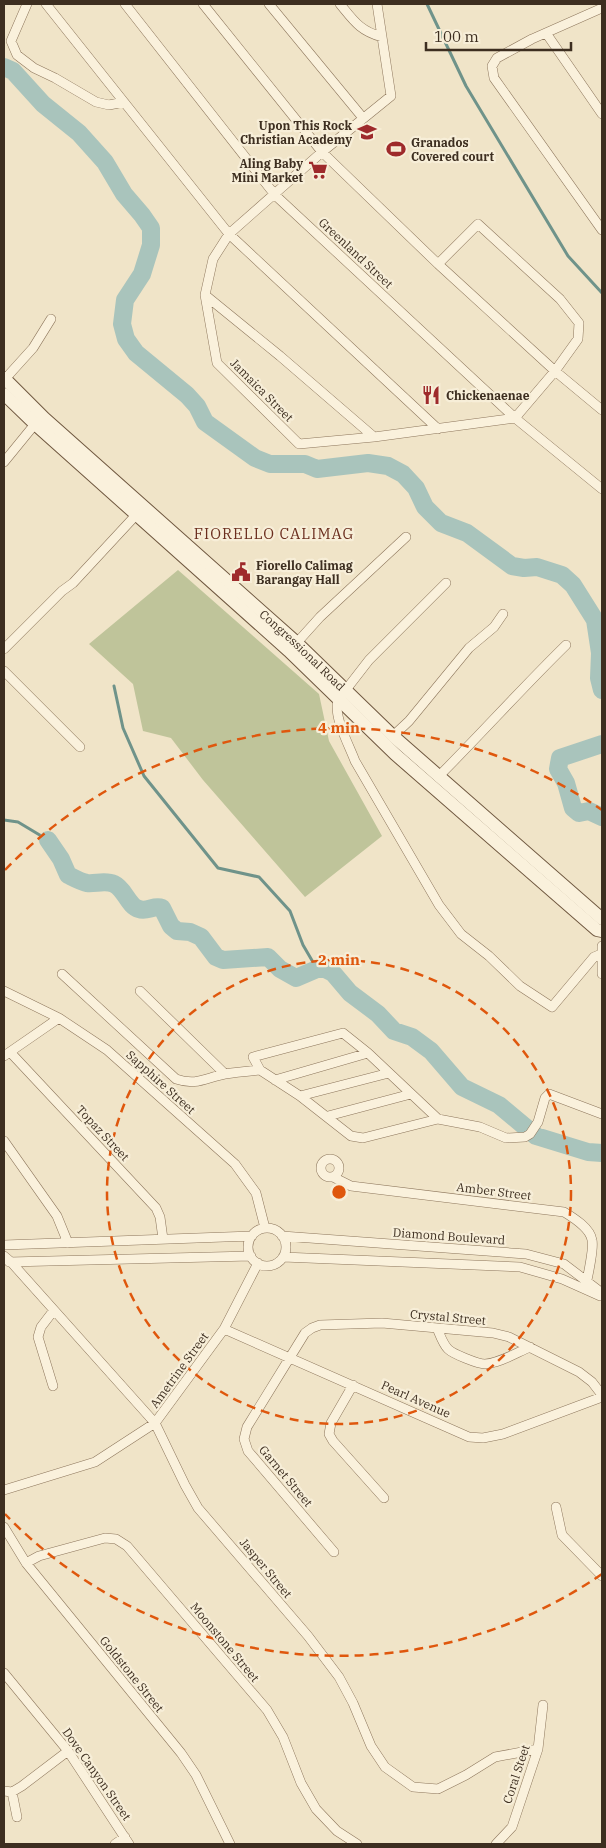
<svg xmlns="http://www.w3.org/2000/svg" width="606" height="1848" font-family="'IBM Plex Serif',serif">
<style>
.cemetery{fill:#bfc49a}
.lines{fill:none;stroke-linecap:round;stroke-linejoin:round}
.stream{stroke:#6f938a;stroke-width:3}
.river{stroke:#a9c4bc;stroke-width:18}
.minor-casing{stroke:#8d765c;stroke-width:10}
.secondary-casing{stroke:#6f573f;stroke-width:14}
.minor{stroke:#faf1dc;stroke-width:9}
.secondary{stroke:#faf1dc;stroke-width:12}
.ring{fill:none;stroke:#df570d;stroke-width:2.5;stroke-dasharray:9 6}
.labels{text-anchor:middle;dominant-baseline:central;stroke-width:4.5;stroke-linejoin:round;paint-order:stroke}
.poi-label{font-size:12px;font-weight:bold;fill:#3d2e20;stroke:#f7eed8;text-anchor:start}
.street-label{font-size:12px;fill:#3d2e20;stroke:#f7eed8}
.quarter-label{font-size:15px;letter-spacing:1px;fill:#6b2e1e;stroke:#f7eed8}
.centre{fill:#df570d;stroke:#f7eed8;stroke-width:2.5}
.ring-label{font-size:15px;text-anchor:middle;font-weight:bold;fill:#df570d;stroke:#f7eed8;stroke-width:4.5;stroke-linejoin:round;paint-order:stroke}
</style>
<rect width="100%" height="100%" fill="#f0e4c8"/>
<path class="cemetery" d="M 178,570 L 319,694 L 329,741 L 382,836 L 305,897 L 203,780 L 171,738 L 143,731 L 133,684 L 89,644 Z"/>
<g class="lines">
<path class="stream" d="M 427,4 L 466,86 L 568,256 L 602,293
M 114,686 L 123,728 L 144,776 L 218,868 L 259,877 L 290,911 L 303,945 L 317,969
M 4,820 L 18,822 L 48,840"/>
<path class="river" d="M 4,67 L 13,71 L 43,104 L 79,133 L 105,162 L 124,194 L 142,215 L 151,228 L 151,245 L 142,274 L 125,300 L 122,324 L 126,339 L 136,353 L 187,395 L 197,406 L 205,422 L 255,458 L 270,464 L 305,464 L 317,469 L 368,463 L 388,466 L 403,474 L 416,488 L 425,507 L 441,523 L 467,533 L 512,566 L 524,568 L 537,567 L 562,575 L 573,585 L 595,620 L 600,653 L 599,678 L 602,690
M 602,744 L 560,758 L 558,769 L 566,783 L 573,808 L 579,813 L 589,811 L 602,817
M 48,840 L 61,859 L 68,875 C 74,878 81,882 87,883 C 95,884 106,880 114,884 C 125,889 128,906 139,909 C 147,912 154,905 162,908 L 171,926 L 177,931 L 190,932 L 201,937 L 216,957 L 223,960 L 268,957 L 280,969 L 296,978 L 317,969 L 325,969 L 333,973 L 350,993 L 378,1014 L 394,1031 L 412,1037 L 431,1051 L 462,1087 L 499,1105 L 536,1136 L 588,1152 L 602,1153"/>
<g class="minor-casing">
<path id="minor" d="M 27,4 L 11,41 L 17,55 L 34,68 L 55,78 L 96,102 L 109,105 L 124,102
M 46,4 L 229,234 L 438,429
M 125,4 L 275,195 L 515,418 L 602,489
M 203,4 L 322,152 L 438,264 L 555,371 L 602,410
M 269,4 L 363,118
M 340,4 C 354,21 360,31 382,37
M 377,4 L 391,96 L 322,152 L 229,234 L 213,259 L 205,295 L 217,363 L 299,444 L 374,437 L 515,418
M 602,8 L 532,39 L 497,58 L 492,66 L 494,78 L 602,230
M 546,33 L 602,114
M 438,264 L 478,224 L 560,299 L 579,323 L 578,339 L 555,371 L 515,418
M 205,295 L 280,356 L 374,437
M 5,379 L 33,348 L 51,319
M 4,462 L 35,424
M 446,583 L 369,660 L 338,700 C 333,716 349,745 355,761 L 439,905 L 461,934 L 489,956 L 520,986 L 552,1007 L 594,957 L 601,954
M 293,647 L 320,617 L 406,537
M 4,649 L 62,591 L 73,583 L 136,515
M 4,671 L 80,747
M 393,736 L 409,721 L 469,648 L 494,627 L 503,614
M 438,777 C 482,733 522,688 566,645
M 602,946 L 602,974
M 62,974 L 176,1079 C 197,1086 205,1078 225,1074 C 237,1072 249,1071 260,1070 L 300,1096 L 351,1136 L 363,1138 L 438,1119 L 480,1127 L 506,1138 L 525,1137 L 530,1134 L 538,1122 L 545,1098 L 549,1094 L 602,1114
M 4,991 L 59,1018 L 107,1050 L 235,1164 L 256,1193 L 265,1228
M 140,991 L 225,1074
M 10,1052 L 156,1208 L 160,1217 L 163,1239
M 4,1056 L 59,1018
M 260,1070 L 253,1057 L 343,1033 L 368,1053
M 275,1080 L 368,1053 L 438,1119
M 300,1096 L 389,1073
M 328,1116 L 411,1094
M 4,1141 L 57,1216 L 68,1243
M321 1168a9 9 0 1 1 18 0a9 9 0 1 1-18 0Z
M 333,1177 L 351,1186 L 564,1212 C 574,1218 590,1228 592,1240 C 594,1247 588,1276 586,1284
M248 1247a19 19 0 1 1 38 0a19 19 0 1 1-38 0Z
M 282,1236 L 526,1254 L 564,1264 L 602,1293
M 4,1245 L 252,1236
M 4,1256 L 11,1262 L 155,1423 L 185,1485 L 198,1508 L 308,1636 L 339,1677 L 353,1703 L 371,1746 L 385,1767 L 413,1787 L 438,1789 L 466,1775 L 495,1757 L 538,1749
M 283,1257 L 520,1267 L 562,1279 L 600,1296
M 9,1262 L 251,1256
M 437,1328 C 440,1335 443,1344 448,1349 C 453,1354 478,1364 485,1364 C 500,1363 516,1353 530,1347
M 224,1329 L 469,1437 L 483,1438 L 503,1434 L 602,1397
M 353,1385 L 331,1423 L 329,1434 L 333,1441 L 384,1498
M 53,1386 L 38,1337 L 41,1327 L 54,1310
M 4,1490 L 95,1462 L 155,1423 L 224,1329 L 258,1263
M 556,1507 L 562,1535 L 602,1576
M 4,1527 L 26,1563 L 181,1753 L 196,1775 L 230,1844
M 334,1552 L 248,1451 L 244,1439 L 247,1427 L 305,1333 L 312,1328 L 320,1325 L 382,1323 L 493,1333 L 509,1337 L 579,1372 L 592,1382 L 602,1395
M 26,1563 L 39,1556 L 105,1538 L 116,1539 L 127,1546 L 267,1710 L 283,1737 L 301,1783 L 316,1809 L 337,1831 L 357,1844
M 4,1673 L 68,1751 L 129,1844
M 4,1791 L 12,1792 L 22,1786 L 68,1751
M 12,1792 L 17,1817
M 115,1844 L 125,1837
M 496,1844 L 512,1827 L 538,1749 L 543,1705"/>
</g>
<g class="secondary-casing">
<g id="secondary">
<path id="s1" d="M 4,378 L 44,418 L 297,643 L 393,736 L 602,919"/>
<path d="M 4,394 L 35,424 L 289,651 L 395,754 L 597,930 L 602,931"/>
</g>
</g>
<use href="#minor" class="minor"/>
<use href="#secondary" class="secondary"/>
</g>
<g class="ring">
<circle cx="339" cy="1192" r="232"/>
<path d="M602 1574A464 464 0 0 1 5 1514M5 870A464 464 0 0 1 602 810"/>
</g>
<defs>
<g id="school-bare" transform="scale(1.5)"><path d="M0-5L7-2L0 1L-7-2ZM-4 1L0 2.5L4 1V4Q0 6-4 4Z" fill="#9e2a2b" stroke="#f7eed8" stroke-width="2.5" paint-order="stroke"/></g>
<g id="stadium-bare" transform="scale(1.5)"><path d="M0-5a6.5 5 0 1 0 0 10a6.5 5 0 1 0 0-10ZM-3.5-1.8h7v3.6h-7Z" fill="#9e2a2b" stroke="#f7eed8" stroke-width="2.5" paint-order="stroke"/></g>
<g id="supermarket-bare" transform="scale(1.5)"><path d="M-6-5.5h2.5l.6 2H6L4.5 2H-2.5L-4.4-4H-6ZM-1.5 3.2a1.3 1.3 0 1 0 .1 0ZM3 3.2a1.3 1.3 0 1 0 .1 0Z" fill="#9e2a2b" stroke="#f7eed8" stroke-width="2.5" paint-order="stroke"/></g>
<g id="restaurant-bare" transform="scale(1.5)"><path d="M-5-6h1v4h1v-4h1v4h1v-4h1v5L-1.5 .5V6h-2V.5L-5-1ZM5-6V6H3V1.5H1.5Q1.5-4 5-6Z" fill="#9e2a2b" stroke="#f7eed8" stroke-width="2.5" paint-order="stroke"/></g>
<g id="civic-bare" transform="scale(1.5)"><path d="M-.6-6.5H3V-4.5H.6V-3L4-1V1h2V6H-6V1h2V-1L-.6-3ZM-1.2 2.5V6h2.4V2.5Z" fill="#9e2a2b" stroke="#f7eed8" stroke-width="2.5" paint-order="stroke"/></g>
</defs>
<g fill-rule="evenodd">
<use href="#school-bare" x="367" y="132"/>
<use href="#stadium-bare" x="396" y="149"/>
<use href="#supermarket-bare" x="318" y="170"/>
<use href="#restaurant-bare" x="431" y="395"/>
<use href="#civic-bare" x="241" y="572"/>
</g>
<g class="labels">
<g class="poi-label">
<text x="352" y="125" text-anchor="end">Upon This Rock<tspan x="352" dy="14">Christian Academy</tspan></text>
<text x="411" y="142">Granados<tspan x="411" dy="14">Covered court</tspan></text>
<text x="303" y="163" text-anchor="end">Aling Baby<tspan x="303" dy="14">Mini Market</tspan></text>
<text x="446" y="395">Chickenaenae</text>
<text x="256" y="565">Fiorello Calimag<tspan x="256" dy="14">Barangay Hall</tspan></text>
</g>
<g class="street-label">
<text transform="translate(356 253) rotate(43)">Greenland Street</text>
<text transform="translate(262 390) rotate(45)">Jamaica Street</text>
<text stroke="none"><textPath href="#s1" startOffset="404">Congressional Road</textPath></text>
<text transform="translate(161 1082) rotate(42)">Sapphire Street</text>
<text transform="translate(103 1133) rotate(47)">Topaz Street</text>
<text transform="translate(494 1191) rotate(7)">Amber Street</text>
<text transform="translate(449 1236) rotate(4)">Diamond Boulevard</text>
<text transform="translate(448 1317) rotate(5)">Crystal Street</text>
<text transform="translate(179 1370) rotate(-54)">Ametrine Street</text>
<text transform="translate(416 1399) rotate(24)">Pearl Avenue</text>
<text transform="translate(286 1476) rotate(50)">Garnet Street</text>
<text transform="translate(266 1568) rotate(50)">Jasper Street</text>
<text transform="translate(225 1642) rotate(50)">Moonstone Street</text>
<text transform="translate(132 1674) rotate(51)">Goldstone Street</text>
<text transform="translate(97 1774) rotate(55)">Dove Canyon Street</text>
<text transform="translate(516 1774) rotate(-72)">Coral Steet</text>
</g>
<g class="quarter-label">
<text x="274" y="533">FIORELLO CALIMAG</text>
</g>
</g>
<circle cx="339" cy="1192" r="8" class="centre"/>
<g class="ring-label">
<text x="339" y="733">4 min</text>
<text x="339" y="965">2 min</text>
</g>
<rect width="606" height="1848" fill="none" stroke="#3d2e20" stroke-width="10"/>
<path d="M426 42v8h145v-8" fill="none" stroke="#3d2e20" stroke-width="2.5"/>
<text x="434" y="42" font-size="15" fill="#3d2e20" stroke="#f7eed8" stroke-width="4" paint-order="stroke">100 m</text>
</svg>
